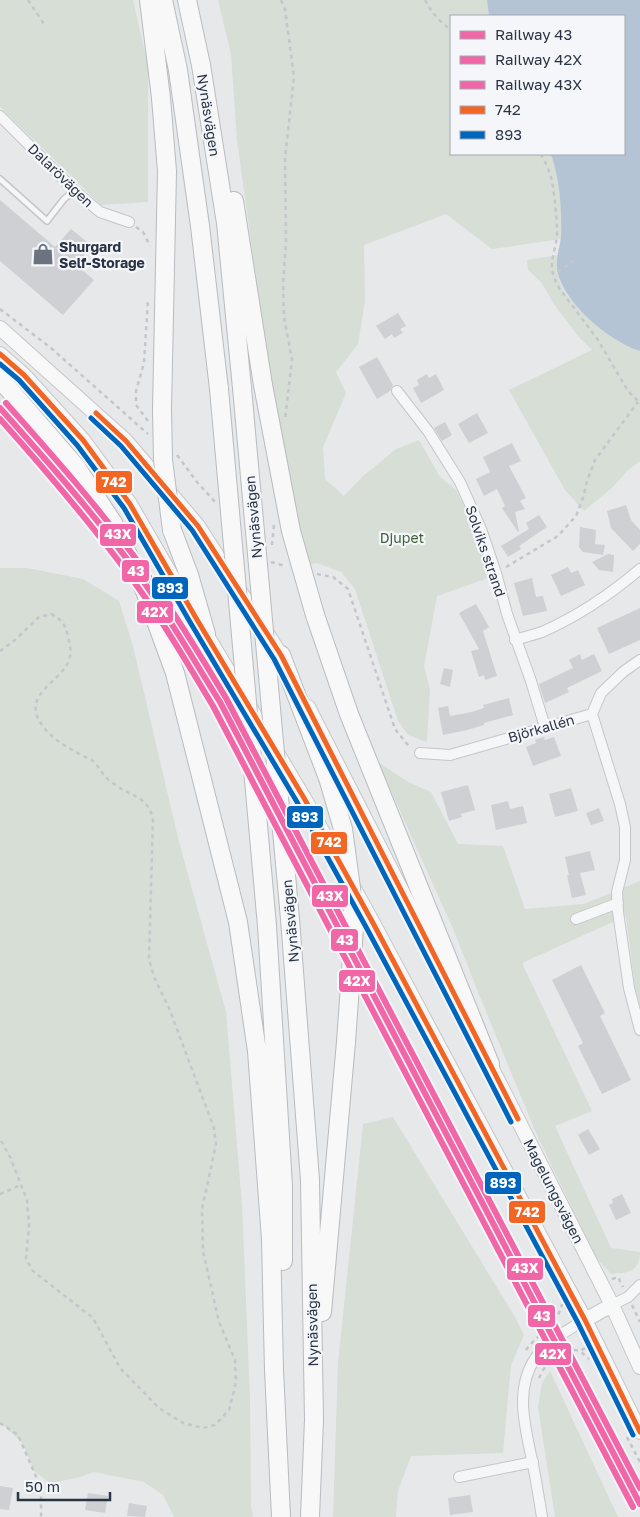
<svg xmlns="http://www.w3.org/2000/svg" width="640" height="1517" font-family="'Golos Text',sans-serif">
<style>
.green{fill:#d6ded6}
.water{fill:#b4c4d5}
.building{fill:#ced0d3}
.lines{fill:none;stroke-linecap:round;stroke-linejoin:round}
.lane-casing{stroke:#c4c6c8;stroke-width:8}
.street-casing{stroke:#c4c6c8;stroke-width:12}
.secondary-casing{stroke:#c4c6c8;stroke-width:16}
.highway-casing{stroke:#b8bbbf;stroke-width:20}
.path{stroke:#c5c6ca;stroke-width:2.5;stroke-dasharray:4 4;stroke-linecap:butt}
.lane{stroke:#f5f6f7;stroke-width:5}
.street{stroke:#f5f6f7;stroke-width:10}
.secondary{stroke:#f8f8f8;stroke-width:14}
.highway{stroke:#f8f8f8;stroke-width:18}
.highway-bridge-casing{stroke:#b8bbbf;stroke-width:20;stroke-linecap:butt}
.highway-bridge{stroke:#f8f8f8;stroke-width:18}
.bus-1-casing{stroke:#f4f6f9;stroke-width:9}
.bus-2-casing{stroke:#f4f6f9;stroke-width:9}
.bus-1{stroke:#f26522;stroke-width:5}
.bus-2{stroke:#0065bd;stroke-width:5}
.rail-1-casing{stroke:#f4f6f9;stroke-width:10}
.rail-2-casing{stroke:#f4f6f9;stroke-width:10}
.rail-3-casing{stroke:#f4f6f9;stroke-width:10}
.rail-1{stroke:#f166a7;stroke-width:6}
.rail-2{stroke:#f166a7;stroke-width:6}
.rail-3{stroke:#f166a7;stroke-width:6}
.labels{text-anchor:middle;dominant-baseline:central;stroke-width:4.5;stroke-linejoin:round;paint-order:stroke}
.street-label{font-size:14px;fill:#2b3445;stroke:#f4f6f9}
.poi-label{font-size:14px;font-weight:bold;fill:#2b3445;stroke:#f4f6f9;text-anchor:start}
.park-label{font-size:14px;fill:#3f6138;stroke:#f4f6f9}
.line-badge{stroke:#f4f6f9;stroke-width:2}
.badge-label{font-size:14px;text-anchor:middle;font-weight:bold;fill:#fff}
</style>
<rect width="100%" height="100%" fill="#e6e8ea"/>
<path class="green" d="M 0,0 L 133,0 L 148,66 L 148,202 L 101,205 L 0,107 Z
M 218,0 L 487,0 L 489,16 L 451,16 L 451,154 L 547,154 L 552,157 L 556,169 L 562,208 L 561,239 L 492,249 L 446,214 L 364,245 L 365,301 L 358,344 L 336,372 L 346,393 L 323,447 L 325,479 L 344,496 L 362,477 L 396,449 L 419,440 L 440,477 L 456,490 L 476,532 L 491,577 L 437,596 L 424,666 L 430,690 L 427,742 L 408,735 L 398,721 L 355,589 L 341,572 L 317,563 L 308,564 L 294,513 L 278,437 L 237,140 L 231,54 Z
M 559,255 C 557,266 557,278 563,289 C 576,311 615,344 640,351 L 640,461 L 628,470 L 613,487 L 584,511 L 565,490 L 509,390 L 592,350 L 579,337 L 556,307 L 541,282 L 528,270 L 527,260 Z
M 0,568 L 27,568 L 83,579 L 119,601 L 133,646 L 179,842 L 226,1012 L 242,1205 L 250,1398 L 251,1506 L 253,1517 L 174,1517 L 163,1495 L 144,1482 L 94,1472 L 77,1478 L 50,1483 L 34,1471 L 23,1444 L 0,1422 Z
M 378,762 L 408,782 L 431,792 L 458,844 L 503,846 L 525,909 L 584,904 L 640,881 L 640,1006 L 635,988 L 626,916 L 522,963 L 592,1111 L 555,1126 L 611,1248 L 640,1252 C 640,1272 627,1273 611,1274 L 596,1258 L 536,1133 L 478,992 L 454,931 Z
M 393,1117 L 515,1317 L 524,1335 L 511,1365 L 503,1453 L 411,1456 L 398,1491 L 396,1517 L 333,1517 L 338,1363 L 363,1124 Z
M 550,1371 L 618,1517 L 555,1517 L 538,1407 L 542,1383 Z"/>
<path class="water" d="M 487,0 L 640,0 L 640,351 C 610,342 559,300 557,267 C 556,257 560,246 561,237 C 562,209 560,183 552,157 L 547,154 L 624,154 L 624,16 L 489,16 Z"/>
<path class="building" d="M 0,200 L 55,247 L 71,229 L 92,246 L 76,265 L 94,280 L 63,315 L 0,261 Z
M 398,313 L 406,326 L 400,329 L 403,333 L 394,338 L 392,334 L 385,339 L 376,326 Z
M 377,357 L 393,385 L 390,391 L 377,399 L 359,367 Z
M 427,374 L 429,378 L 436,374 L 444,390 L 421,403 L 413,388 L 419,385 L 417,380 Z
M 477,413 L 488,433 L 469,443 L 458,424 Z
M 445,422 L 452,435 L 442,441 L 434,428 Z
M 512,443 L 521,461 L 509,466 L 526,498 L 520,501 L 525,509 L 515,512 L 519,531 L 518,532 L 502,508 L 505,506 L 497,489 L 484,496 L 476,479 L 490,472 L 483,457 Z
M 626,505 L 631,520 L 640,530 L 640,544 L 633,551 L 611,528 L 607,511 Z
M 539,515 L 547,527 L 519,546 L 521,549 L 508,557 L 501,546 L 529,529 L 526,523 Z
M 580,527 L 596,530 L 595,544 L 605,545 L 603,555 L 583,552 L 579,547 Z
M 608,554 L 614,555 L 613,572 L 599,570 L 592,562 Z
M 568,567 L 571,573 L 578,570 L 585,585 L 561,596 L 551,575 Z
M 532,578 L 536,597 L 543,596 L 547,611 L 523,616 L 514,583 Z
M 476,604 L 489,627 L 483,631 L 497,676 L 485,680 L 484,675 L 479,677 L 471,651 L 479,649 L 459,613 Z
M 640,608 L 640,640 L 609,654 L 597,628 Z
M 580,654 L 582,660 L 594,654 L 602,671 L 567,688 L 569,692 L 545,703 L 539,684 L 573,668 L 569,660 Z
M 444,668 L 453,670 L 450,687 L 440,684 Z
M 509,698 L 513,715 L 484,723 L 484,725 L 467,730 L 443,735 L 438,708 L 448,706 L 450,716 L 472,712 L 484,708 L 483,705 Z
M 544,737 L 545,740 L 554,737 L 561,756 L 533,766 L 526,747 L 536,743 L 535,740 Z
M 468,785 L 475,810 L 461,814 L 462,817 L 449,821 L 441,792 Z
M 571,788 L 578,811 L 555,817 L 549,794 Z
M 508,801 L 510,809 L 523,806 L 527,823 L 496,830 L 491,805 Z
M 599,808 L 604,821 L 591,825 L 586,813 Z
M 590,851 L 595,870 L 580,873 L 586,895 L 572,898 L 567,875 L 569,875 L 565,857 Z
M 581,965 L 605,1013 L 600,1016 L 631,1080 L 602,1094 L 578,1046 L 583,1043 L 552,980 Z
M 588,1129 L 600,1149 L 589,1155 L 578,1135 Z
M 622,1194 L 631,1213 L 616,1220 L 609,1205 L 613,1203 L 612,1199 Z
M 0,1486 L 13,1488 L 9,1510 L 0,1509 Z
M 88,1493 L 108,1496 L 105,1513 L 85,1510 Z
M 470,1495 L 473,1512 L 450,1515 L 448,1498 Z
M 129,1503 L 147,1506 L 145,1517 L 127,1516 Z"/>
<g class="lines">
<g class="lane-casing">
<path id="lane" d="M 0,179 L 47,221 L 64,199 L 74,191"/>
</g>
<g class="street-casing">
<path id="street" d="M 0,116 L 74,190 L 100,212 L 129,222
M 397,391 L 428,431 L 460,482 L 481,529 L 496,573 L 507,614 L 531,681 L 545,727
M 515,640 C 524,637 533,635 542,632 C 576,617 612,593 640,569
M 592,714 L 620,804 L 625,827 L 625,860 L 617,892 L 618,912 L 629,988 L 640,1030
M 592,714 L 601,693 L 623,672 L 640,660
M 420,753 L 450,755 L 592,714
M 576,919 L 618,903
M 612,1305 L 628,1297 L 640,1285
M 459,1477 L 533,1462
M 542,1517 C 539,1498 536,1479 532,1460 C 525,1426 514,1389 536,1357 C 547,1341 568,1330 585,1320"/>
</g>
<g class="secondary-casing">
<path id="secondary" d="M 0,328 L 126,441 L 198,526 L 286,663
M 0,354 L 24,375 L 83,440 L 130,504 L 196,618 L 206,634 L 304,798 L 373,923 L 585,1320 L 640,1432
M 308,707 L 453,991
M 486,1057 L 612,1305 L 640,1367
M 585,1320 L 612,1305"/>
</g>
<g class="highway-casing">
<path id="highway" d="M 149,0 L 161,98 L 167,171 L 162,410
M 163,0 L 178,70 L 200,226 L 219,389
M 187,0 L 201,65 L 226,223 L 242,388
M 234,201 L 263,385
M 0,379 L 76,467 L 113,523 L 145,591 L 175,673 L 238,922 L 257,1051 L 271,1239 L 274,1370 L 281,1517
M 172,530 L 189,575 L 206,634
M 315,615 L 349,714 L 490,1064
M 281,655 L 328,778
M 290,919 L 310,1180 L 314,1420 L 310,1517
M 267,926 L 283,1186 L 283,1261
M 322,1312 L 346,1042"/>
</g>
<path class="path" d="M 28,0 L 44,24
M 281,0 L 285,9 L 294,77 L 285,158 L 286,242 L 283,284 L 284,317 L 292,360 L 285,420
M 425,0 C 431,12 440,22 451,30
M 541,154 C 543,159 547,165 549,171 C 554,183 557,219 557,232 C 556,257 545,262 559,288 L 598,340 L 628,391 L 640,403
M 136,227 L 143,232 L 150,246
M 558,272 L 573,261
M 0,309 L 51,348 L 148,434
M 148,421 L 136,405 L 136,391 L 144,363 L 148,299
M 177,455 L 197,482 L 215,502
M 272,545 L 274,525
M 271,562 L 285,566
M 506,567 L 558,536 L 576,516 L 583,498 L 587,481 L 595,460 L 638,402
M 317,574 L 333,577 L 348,589 L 395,729 L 407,744 L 411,747
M 0,651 L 15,640 L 39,617 L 51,614 C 62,619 66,626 68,637 C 70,645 72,652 69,660 C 63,680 28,691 37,716 C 44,733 61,744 76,752 C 81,755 88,758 93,761 C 98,765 101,772 105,776 C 108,780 113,783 117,786 C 135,799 143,793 153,817 L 149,959 L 154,977 L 169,1008 L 214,1128 L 216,1144 L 202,1209 L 203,1251 L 219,1322 L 235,1360 L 236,1382 L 229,1410 L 215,1425 L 203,1428 L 183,1423 L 159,1408 L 120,1368 L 93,1318 L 33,1271 L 26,1259 L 29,1225 L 27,1200 L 10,1157 L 0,1139
M 0,1194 L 21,1185
M 612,1279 L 618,1277 L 623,1287
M 632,1305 L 640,1322
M 585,1348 L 580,1351 L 589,1359
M 526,1350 C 537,1335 559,1322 562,1304
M 539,1378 L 547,1363 L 569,1349 L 580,1351
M 0,1423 L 18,1435 L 41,1488 L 41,1517
M 627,1437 L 640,1462"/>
<use href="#lane" class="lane"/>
<use href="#street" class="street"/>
<use href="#secondary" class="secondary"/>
<use href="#highway" class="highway"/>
<g class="highway-bridge-casing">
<path id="highway-bridge" d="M 263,385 L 291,531 L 315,615
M 242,388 L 290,919
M 219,389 L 267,926
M 162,410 L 163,460 L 172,530
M 328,778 L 343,829 L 351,888 L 354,928 L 346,1042"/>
</g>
<use href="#highway-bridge" class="highway-bridge"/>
<g class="bus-1-casing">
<path id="bus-1" d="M 0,354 L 24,375 L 83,440 L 130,504 L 196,618 L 304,798 L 373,923 L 585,1320 L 640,1432
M 96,413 L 126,441 L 198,526 L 281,655 L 518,1119"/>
</g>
<g class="bus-2-casing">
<path id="bus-2" d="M 0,364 L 19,380 L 77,445 L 124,508 L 190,622 L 297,802 L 366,927 L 578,1323 L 633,1435
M 91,418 L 121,446 L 192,530 L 274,659 L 511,1122"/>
</g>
<use href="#bus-1" class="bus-1"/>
<use href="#bus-2" class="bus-2"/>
<g class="rail-1-casing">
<path id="rail-1" d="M 0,408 C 48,462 96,516 138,574 C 168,615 193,659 220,702 L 640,1504"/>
</g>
<g class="rail-2-casing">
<path id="rail-2" d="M 0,419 C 50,475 99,532 142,593 C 168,629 190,668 213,706 L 633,1507"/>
</g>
<g class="rail-3-casing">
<path id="rail-3" d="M 6,403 C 54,457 102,511 144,570 C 174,611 200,655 226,698 L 640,1488"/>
</g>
<use href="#rail-1" class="rail-1"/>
<use href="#rail-2" class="rail-2"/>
<use href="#rail-3" class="rail-3"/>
</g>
<defs>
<g id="shop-bare" transform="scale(1.725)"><path d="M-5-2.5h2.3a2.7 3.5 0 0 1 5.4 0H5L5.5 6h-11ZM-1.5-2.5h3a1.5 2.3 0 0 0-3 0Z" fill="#6c737f" stroke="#f4f6f9" stroke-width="2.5" paint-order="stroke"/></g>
</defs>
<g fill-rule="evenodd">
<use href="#shop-bare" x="43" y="254"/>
</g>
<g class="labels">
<g class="street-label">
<text transform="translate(209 115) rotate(81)">Nynäsvägen</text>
<text transform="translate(61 175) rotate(44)">Dalarövägen</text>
<text transform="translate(253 517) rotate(-95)">Nynäsvägen</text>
<text transform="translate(486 551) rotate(71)">Solviks strand</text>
<text transform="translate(541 728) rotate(-16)">Björkallén</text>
<text transform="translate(290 921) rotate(-95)">Nynäsvägen</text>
<text transform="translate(554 1191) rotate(63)">Magelungsvägen</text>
<text transform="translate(312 1325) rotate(-91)">Nynäsvägen</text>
</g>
<g class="poi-label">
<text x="59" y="246">Shurgard<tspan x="59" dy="16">Self-Storage</tspan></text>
</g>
<g class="park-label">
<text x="402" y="537">Djupet</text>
</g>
</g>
<g class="line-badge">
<rect x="95" y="470" width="38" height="24" rx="5" fill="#f26522"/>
<rect x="99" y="523" width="38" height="24" rx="5" fill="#f166a7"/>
<rect x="121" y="559" width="29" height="24" rx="5" fill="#f166a7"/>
<rect x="151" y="576" width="38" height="24" rx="5" fill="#0065bd"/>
<rect x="136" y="600" width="38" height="24" rx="5" fill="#f166a7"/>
<rect x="286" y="805" width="38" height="24" rx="5" fill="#0065bd"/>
<rect x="310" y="831" width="38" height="24" rx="5" fill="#f26522"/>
<rect x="311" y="884" width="38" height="24" rx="5" fill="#f166a7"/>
<rect x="330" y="928" width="29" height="24" rx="5" fill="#f166a7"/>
<rect x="338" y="969" width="38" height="24" rx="5" fill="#f166a7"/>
<rect x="484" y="1171" width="38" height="24" rx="5" fill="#0065bd"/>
<rect x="508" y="1200" width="38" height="24" rx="5" fill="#f26522"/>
<rect x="506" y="1257" width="38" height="24" rx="5" fill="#f166a7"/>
<rect x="527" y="1304" width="29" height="24" rx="5" fill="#f166a7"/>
<rect x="534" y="1342" width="38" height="24" rx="5" fill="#f166a7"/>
</g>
<g class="badge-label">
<text x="114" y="487">742</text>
<text x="118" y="539">43X</text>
<text x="136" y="576">43</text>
<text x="170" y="593">893</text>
<text x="155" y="617">42X</text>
<text x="305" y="822">893</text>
<text x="329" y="847">742</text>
<text x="330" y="901">43X</text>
<text x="345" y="945">43</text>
<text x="357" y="986">42X</text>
<text x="503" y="1188">893</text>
<text x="527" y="1217">742</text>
<text x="525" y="1273">43X</text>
<text x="542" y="1321">43</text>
<text x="553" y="1359">42X</text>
</g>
<rect x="450" y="15" width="175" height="140" fill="#f4f6f9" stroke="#a4a8b1"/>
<rect x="460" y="31" width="25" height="8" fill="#f166a7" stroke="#a4a8b1"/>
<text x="495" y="40" font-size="15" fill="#2b3445">Railway 43</text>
<rect x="460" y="56" width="25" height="8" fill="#f166a7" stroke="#a4a8b1"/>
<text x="495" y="65" font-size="15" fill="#2b3445">Railway 42X</text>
<rect x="460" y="81" width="25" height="8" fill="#f166a7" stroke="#a4a8b1"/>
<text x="495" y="90" font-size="15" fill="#2b3445">Railway 43X</text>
<rect x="460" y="106" width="25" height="8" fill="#f26522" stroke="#a4a8b1"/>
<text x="495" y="115" font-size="15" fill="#2b3445">742</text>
<rect x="460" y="131" width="25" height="8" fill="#0065bd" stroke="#a4a8b1"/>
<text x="495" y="140" font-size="15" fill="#2b3445">893</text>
<path d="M18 1492v8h92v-8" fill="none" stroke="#2b3445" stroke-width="2.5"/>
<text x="25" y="1492" font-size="15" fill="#2b3445" stroke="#f4f6f9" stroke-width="4" paint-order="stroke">50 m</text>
</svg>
